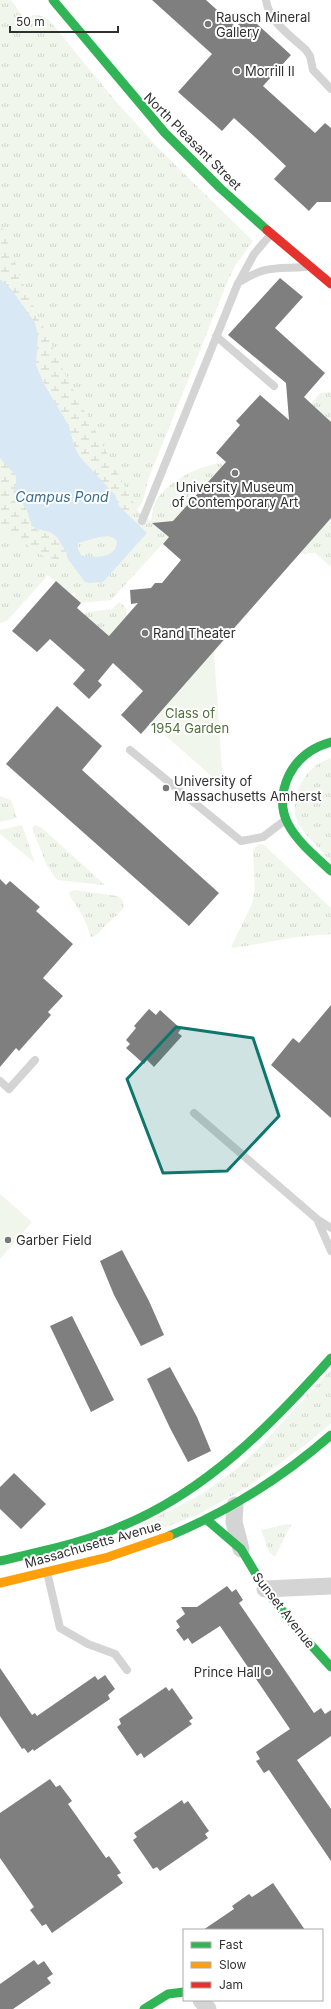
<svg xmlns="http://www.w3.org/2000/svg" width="331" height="2009" font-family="Inter,sans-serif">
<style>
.grass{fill:url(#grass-tufts)}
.wetland{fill:url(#wetland-marsh)}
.garden{fill:#f1f6ec}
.water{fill:#d8e8f4;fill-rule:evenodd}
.building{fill:#7f7f7f}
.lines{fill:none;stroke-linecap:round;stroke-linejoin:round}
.lane{stroke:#d4d4d4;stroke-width:8}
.street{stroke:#d4d4d4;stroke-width:17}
.fast{stroke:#30b455;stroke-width:9}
.slow{stroke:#ff9f0a;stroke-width:9}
.jam{stroke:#e5322d;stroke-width:9}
.marked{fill:#0f766e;fill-opacity:0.2;stroke:#0f766e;stroke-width:3;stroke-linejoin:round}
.poi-dot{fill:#787878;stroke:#fff;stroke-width:1.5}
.labels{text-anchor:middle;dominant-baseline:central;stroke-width:4;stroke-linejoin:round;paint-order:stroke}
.poi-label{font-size:13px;fill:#303030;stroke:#fff;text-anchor:start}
.street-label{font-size:13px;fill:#303030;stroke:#fff}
.park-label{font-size:13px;fill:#506f39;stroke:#fff}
.water-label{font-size:14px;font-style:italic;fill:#376e98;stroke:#fff}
</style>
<defs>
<pattern id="grass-tufts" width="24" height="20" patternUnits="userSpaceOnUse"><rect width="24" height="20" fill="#f1f6ec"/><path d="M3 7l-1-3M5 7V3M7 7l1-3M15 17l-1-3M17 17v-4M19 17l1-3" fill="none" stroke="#cfd3cb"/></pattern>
<pattern id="wetland-marsh" width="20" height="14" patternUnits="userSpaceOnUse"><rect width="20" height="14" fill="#f1f6ec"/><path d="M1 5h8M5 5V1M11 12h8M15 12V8" fill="none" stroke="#cfd3cb"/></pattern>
</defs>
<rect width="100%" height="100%" fill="#fff"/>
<path class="grass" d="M 0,0 L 11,0 L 25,19 C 34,12 41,15 49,20 L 113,98 L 156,146 L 253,241 L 235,266 L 227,283 L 148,480 L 143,501 L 137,510 L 151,521 C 152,516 152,508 155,503 C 166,481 198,467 220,463 L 223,465 L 173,521 L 156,522 L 154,524 L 169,537 L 111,600 L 81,603 L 74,596 L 76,593 L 71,594 L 48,575 L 7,621 L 0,623 Z
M 331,392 L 331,422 L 311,404 L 320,393 Z
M 331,518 L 331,567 L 315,553 L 298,554 Z
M 119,602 L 126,608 L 127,615 L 131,614 L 109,636 L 84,614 L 87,612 L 112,609 Z
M 331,758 L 331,862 C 321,850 306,836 298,823 C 290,808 298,782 310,771 C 316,764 323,761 331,758 Z
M 0,796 L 11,800 L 17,818 L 0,822 Z
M 22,825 L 35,863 L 0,834 L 0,830 Z
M 35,825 L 42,828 L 105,885 L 57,880 L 47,866 L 32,828 Z
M 263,844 L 331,908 L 331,934 L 297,937 L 234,948 L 231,947 L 252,904 L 255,888 L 253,850 L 258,845 Z
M 75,890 L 117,896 L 123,900 L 124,908 L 95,936 L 91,937 L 84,918 L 70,896 L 69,892 Z
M 331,1369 L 331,1423 L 313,1439 L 249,1486 L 197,1515 L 139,1537 L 104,1546 L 103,1544 L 202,1494 L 239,1467 L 261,1446 Z
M 287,1524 L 291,1525 L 275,1557 L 269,1552 L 261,1530 Z"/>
<path class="wetland" d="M 0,221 L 21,279 L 67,378 L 137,509 L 131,516 L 119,506 L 114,495 L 80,457 L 74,446 L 69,426 L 44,384 L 36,365 L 36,351 L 12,290 L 0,279 Z
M 0,458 L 16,476 L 16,485 L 13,492 C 17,497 24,503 26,509 C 29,515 29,523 33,527 C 37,531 43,530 48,532 C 58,534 66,550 68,559 L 64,560 L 46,558 L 0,527 Z"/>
<path class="garden" d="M 214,651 L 223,786 L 151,723 Z
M 0,1194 L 32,1222 L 0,1259 Z"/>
<path class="water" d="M 0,279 L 12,290 L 35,323 L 38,335 L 36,365 L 44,384 L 69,426 L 74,446 L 80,457 L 115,495 L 119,506 L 147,533 L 103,582 L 89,583 L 85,582 L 68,559 L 67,554 L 57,537 L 50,532 L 37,529 L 32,526 L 26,508 L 13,492 L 16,485 L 16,476 L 0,458 ZM 111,536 L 117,541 C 117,559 94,558 81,555 L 78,550 L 78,543 L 99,537 Z"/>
<path class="building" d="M 152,0 L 206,0 L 236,27 L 247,15 L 291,55 L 263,86 L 315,133 L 325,123 L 331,128 L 331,202 L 317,202 L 309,211 L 274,179 L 286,166 L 256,138 L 234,118 L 222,131 L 178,92 L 212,54 Z
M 280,278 L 303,297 L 275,328 L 325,373 L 304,397 L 331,422 L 331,518 L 141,734 L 121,715 L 143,691 L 113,663 L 98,681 L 102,685 L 89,699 L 73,684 L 85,670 L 50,639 L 37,652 L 12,631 L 56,581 L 81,603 L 77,608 L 109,636 L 138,603 L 131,604 L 130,590 L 151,588 L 155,583 L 162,583 L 181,560 L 163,544 L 169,537 L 152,523 L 173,521 L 226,462 L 216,453 L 240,425 L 236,421 L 260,395 L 289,420 L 286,383 L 228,335 Z
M 57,706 L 102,746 L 82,770 L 219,893 L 189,926 L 6,764 Z
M 0,879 L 6,885 L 10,881 L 40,907 L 36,911 L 73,944 L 43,978 L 63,996 L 48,1012 L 51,1015 L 19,1051 L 16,1048 L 0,1067 Z
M 331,1005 L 331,1118 L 271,1065 L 293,1038 L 299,1043 Z
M 149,1009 L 156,1015 L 160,1010 L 181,1029 L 178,1033 L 182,1036 L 154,1067 L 147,1060 L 144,1064 L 126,1048 L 130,1044 L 126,1040 L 136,1028 L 134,1026 Z
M 122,1250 L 149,1301 L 164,1335 L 141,1346 L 114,1295 L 100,1261 Z
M 72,1316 L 114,1400 L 91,1412 L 50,1326 Z
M 170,1367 L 197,1417 L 211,1451 L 188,1462 L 170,1428 L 147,1379 Z
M 14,1473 L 46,1504 L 21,1529 L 0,1509 L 0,1487 Z
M 227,1586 L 232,1592 L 236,1589 L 243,1600 L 239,1603 L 314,1713 L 321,1708 L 325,1714 L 331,1710 L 331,1736 L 297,1760 L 331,1809 L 331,1861 L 269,1770 L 264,1773 L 256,1761 L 260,1759 L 256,1752 L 290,1729 L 220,1626 L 192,1644 L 188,1638 L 184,1641 L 176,1630 L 180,1627 L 176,1621 L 185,1614 L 181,1607 L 197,1607 Z
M 0,1668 L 32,1715 L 35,1713 L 37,1716 L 95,1676 L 98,1680 L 105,1675 L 115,1689 L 108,1695 L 110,1699 L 34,1751 L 33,1749 L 28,1753 L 24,1748 L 22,1749 L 0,1716 Z
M 166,1687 L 169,1691 L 172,1688 L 193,1718 L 189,1721 L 192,1724 L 144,1758 L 141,1753 L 137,1756 L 117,1727 L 121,1724 L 119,1719 Z
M 50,1779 L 56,1787 L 60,1785 L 72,1801 L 68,1804 L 106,1858 L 109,1856 L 121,1873 L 117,1875 L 123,1883 L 52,1933 L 46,1924 L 42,1926 L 30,1910 L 34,1907 L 0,1858 L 0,1813 Z
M 182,1800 L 184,1804 L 188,1801 L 209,1831 L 205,1834 L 208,1838 L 160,1871 L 157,1867 L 153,1869 L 133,1840 L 137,1837 L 134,1833 Z
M 273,1883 L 305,1930 L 203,1930 L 234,1909 L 232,1906 L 249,1894 L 252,1897 Z
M 34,1960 L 38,1965 L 44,1961 L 53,1974 L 47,1978 L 51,1983 L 13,2009 L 0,2009 L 0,1984 Z"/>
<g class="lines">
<path class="lane" d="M 266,0 C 269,22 291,36 306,50 L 310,56 L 313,70 L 331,89
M 239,282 L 254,254 L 271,234
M 216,336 L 274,386
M 142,521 L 238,283 C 266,265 274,269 305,267
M 130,750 L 241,841 L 263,837 L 284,821
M 0,1081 L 9,1089 L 35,1060
M 194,1113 L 317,1219 L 331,1228
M 317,1219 L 331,1251
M 47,1572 L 60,1628 L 88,1644 L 115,1654 L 127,1670"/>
<path class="street" d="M 235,1505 L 234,1522 L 241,1549
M 265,1589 L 331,1586
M 201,2000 L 208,2009"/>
<path class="fast" d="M 53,0 L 165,133 L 220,188 L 267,230
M 331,742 C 313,747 298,757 289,775 C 268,819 301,843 331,871
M 207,1520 L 241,1549 L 265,1589 L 301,1634 L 331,1667
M 169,1536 C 229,1511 282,1478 331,1435
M 0,1561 C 41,1551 83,1543 122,1526 C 207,1491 271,1425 331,1358
M 144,2009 L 168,1994 L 184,1992"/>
<path class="slow" d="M 0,1583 L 108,1557 L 169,1536"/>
<path class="jam" d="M 267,230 L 331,284"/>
</g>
<path class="marked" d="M 176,1027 L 253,1038 L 279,1116 L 227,1171 L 163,1173 L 127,1079 Z"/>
<g class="poi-dot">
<circle cx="208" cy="24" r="4"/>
<circle cx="237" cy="71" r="4"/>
<circle cx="235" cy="473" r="4"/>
<circle cx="145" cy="633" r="4"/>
<circle cx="166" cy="788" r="4"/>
<circle cx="8" cy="1240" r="4"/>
<circle cx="268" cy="1672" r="4"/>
</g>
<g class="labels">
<g class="poi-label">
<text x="216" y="17">Rausch Mineral<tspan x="216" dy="15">Gallery</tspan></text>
<text x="245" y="71">Morrill II</text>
<text x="235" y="487" text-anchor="middle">University Museum<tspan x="235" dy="15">of Contemporary Art</tspan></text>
<text x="153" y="633">Rand Theater</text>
<text x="174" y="781">University of<tspan x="174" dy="15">Massachusetts Amherst</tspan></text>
<text x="16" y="1240">Garber Field</text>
<text x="260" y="1672" text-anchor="end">Prince Hall</text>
</g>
<g class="street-label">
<text transform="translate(193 141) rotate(45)">North Pleasant Street</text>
<text transform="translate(93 1544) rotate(-16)">Massachusetts Avenue</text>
<text transform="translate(284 1610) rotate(52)">Sunset Avenue</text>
</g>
<g class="park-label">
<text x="190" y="713">Class of<tspan x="190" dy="15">1954 Garden</tspan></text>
</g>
<g class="water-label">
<text x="62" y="496">Campus Pond</text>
</g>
</g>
<rect x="183" y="1929" width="140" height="72" fill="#ffffff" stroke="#acacac"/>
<rect x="191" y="1942" width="20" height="6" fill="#30b455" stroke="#acacac"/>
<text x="219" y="1949" font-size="12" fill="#303030">Fast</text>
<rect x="191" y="1962" width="20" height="6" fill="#ff9f0a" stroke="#acacac"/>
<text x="219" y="1969" font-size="12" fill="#303030">Slow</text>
<rect x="191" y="1982" width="20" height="6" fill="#e5322d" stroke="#acacac"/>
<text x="219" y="1989" font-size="12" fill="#303030">Jam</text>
<path d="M10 26v6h108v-6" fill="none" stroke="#303030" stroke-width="2"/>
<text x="16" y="26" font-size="12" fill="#303030" stroke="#ffffff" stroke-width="3" paint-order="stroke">50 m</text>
</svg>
